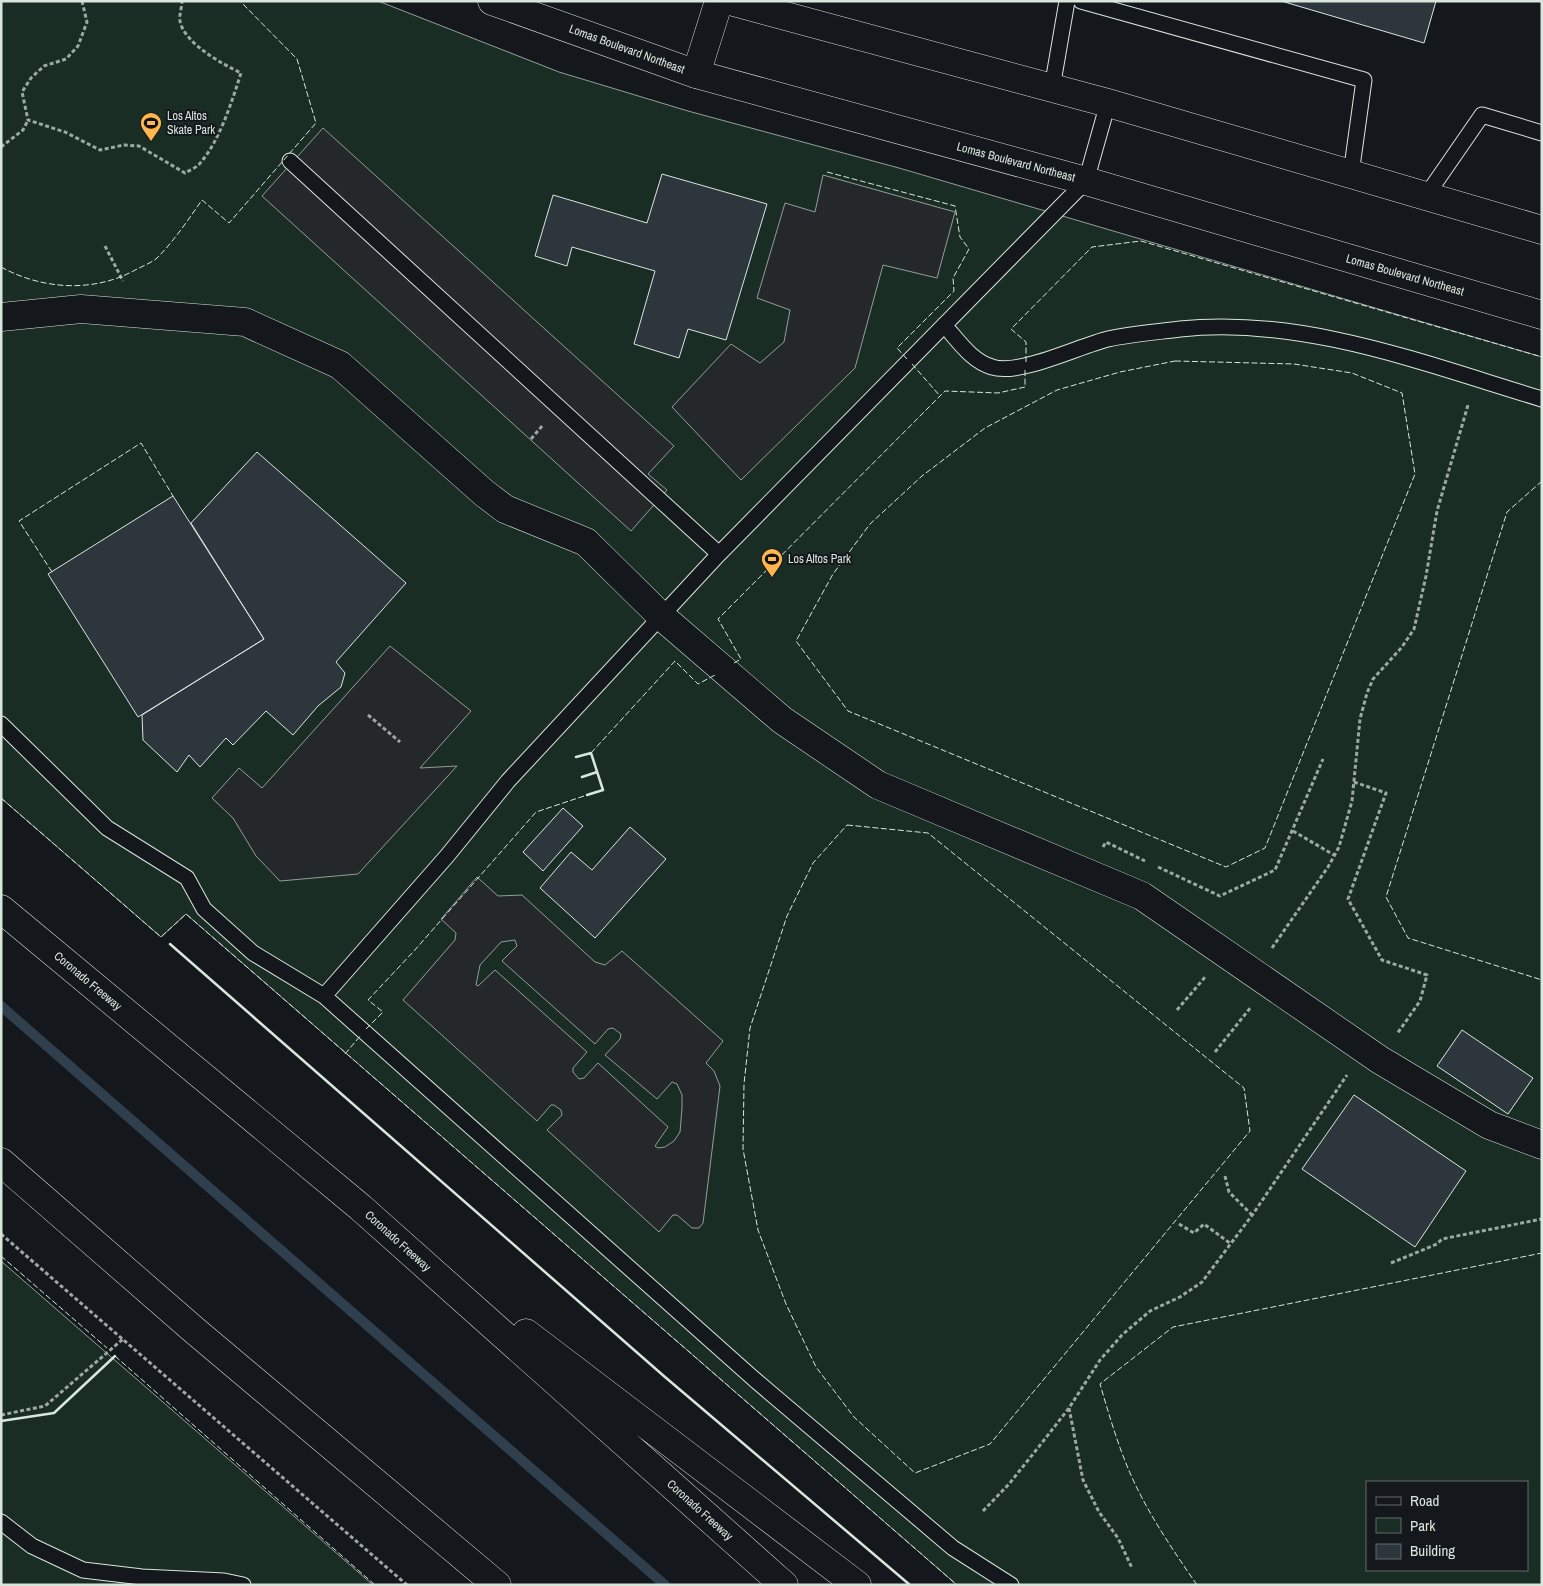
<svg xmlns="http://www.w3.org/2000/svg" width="1543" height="1586" font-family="'Archivo Narrow',sans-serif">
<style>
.green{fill:#1a2d24;stroke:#939e99;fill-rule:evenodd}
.parking{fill:#24282b;stroke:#939e99;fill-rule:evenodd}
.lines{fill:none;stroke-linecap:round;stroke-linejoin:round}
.stream{stroke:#2f3f4d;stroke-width:10}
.building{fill:#2c363c;stroke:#d8e6dc}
.lane-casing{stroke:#d8e6dc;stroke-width:17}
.street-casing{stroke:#d8e6dc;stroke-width:29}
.secondary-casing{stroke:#d8e6dc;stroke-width:29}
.highway-casing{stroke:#d8e6dc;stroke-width:29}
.path{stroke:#9da8a2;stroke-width:3;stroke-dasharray:4 2.5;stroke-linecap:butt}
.lane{stroke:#14181c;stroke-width:15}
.street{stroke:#14181c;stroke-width:28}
.secondary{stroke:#14181c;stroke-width:28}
.highway{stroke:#14181c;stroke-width:28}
.fence{stroke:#d8e6dc;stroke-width:1;stroke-dasharray:6 2.5;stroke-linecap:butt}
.wall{stroke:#d8e6dc;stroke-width:2.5}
.labels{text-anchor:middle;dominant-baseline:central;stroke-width:4;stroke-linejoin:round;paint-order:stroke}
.street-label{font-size:12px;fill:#d8e6dc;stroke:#14181c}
.poi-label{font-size:12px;fill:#d8e6dc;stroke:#14181c;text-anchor:start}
</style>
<rect width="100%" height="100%" fill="#14181c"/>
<path class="green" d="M 1,1 L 378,1 L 559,72 L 688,111 L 899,168 L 1542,357 L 1542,1585 L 957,1585 L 186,914 L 161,937 L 1,798 ZM 1367,1482 L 1527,1482 L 1527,1570 L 1367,1570 Z
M 1,1261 L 373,1585 L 1,1585 Z"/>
<path class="parking" d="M 323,128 L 674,446 L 648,474 L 667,490 L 631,531 L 262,196 Z
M 823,175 L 955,212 L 937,278 L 883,265 L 855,368 L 741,480 L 672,407 L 731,344 L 760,363 L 784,342 L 790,310 L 757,298 L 785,203 L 815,212 Z
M 390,646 L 471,711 L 420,768 L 457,766 L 358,874 L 280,881 L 256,856 L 233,818 L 212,798 L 239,768 L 262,788 Z
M 477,877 L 498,896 L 522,895 L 595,962 L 605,965 L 622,951 L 723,1041 L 706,1063 L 714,1071 L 720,1086 L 703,1223 L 699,1228 L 692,1228 L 677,1215 L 673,1215 L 659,1232 L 547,1130 L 562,1115 L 561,1110 L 554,1105 L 551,1105 L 537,1121 L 403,1000 L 455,940 L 456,933 L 441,919 ZM 515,940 L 517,946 L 502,961 L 595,1044 L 608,1029 L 613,1028 L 621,1034 L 620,1039 L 605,1055 L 657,1099 L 672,1082 L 677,1084 L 682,1095 L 682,1108 L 680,1132 L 674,1141 L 665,1147 L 658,1148 L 655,1146 L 668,1127 L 598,1063 L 584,1078 L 579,1079 L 573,1072 L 573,1068 L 587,1052 L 495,970 L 478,986 L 476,985 L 480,965 L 501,942 Z"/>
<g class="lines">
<path class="stream" d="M 1,1006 L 665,1585"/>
</g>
<path class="building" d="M 1281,1 L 1436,1 L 1424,43 Z
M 662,174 L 767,204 L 726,340 L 688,329 L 679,358 L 634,344 L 655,271 L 572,247 L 567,266 L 535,256 L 553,195 L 647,223 Z
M 257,452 L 406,583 L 336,662 L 345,673 L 341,687 L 318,706 L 293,735 L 266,711 L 233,745 L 226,738 L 200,767 L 189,755 L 177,772 L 143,740 L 142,715 L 264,639 L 191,523 Z
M 173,496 L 264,639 L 138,717 L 48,574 Z
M 563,808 L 583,826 L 543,871 L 523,852 Z
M 630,827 L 666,859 L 595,938 L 540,888 L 571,852 L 592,870 Z
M 1462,1030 L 1533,1078 L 1508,1114 L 1437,1066 Z
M 1354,1095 L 1466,1171 L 1415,1247 L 1302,1169 Z"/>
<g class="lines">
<g class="lane-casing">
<path id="lane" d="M 1081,1 L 1364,80 L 1351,174
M 1052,88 L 1067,1
M 290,161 L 719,554
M 1426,196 L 1482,115 L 1542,133
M 944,325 C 958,340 971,361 992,367 C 1019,376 1079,346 1108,339 C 1131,334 1156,332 1180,329 C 1303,316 1425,364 1542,399
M 1,724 L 107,828 L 187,878 L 204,909 L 253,953 L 324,996 L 447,856 L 508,781 L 719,554 L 1086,181 L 1108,103
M 324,996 L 754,1379 L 953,1548 L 1011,1585
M 1,1522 L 32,1546 L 83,1570 L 142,1577 L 224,1581 L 243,1585"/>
</g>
<g class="street-casing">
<path id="street" d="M 696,74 L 719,1
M 1,317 L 81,309 L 245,322 L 340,365 L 484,493 L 505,509 L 586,542 L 661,616 L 782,720 L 878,785 L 1142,896 L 1380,1060 L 1489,1125 L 1542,1145"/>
</g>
<g class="secondary-casing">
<path id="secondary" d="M 492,1 L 696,74 L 1086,181 L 1542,315
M 730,1 L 1108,103 L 1542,230"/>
</g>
<g class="highway-casing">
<path id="highway" d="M 1,909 L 360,1207 L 784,1585
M 1,1162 L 194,1330 L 497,1585
M 526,1333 L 857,1585"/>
</g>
<path class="path" d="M 82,1 L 87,22 L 78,46 L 66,59 L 44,66 L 31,78 L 22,92 L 28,120 L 65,132 L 100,150 L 124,145 L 139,146 L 185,173 C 190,170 198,167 201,162 C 220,140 232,101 241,73 C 222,64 184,43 180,21 C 179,15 182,7 182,1
M 1,147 L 23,130 L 28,120
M 105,246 L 123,281
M 531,439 L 543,425
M 368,715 L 400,742
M 1354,782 L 1386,793 L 1348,899 L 1382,960 L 1427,975 L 1420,1001 L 1397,1034
M 1293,831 L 1334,855
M 1103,847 L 1106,842 L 1145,861
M 1158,867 L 1220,896 L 1275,870 L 1323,759
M 1272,948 L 1328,867 L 1339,847 L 1352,801 L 1360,719 L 1367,693 L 1373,679 L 1402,647 L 1414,629 L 1426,576 L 1437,511 L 1468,405
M 1177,1010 L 1206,976
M 1215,1052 L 1251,1007
M 1225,1176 L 1229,1192 L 1252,1215
M 1179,1224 L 1194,1233 L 1204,1224 L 1231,1244
M 1,1234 L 407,1585
M 1391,1263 L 1437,1244 L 1442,1239 L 1542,1219
M 1069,1408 L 1083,1480 L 1099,1512 L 1118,1538 L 1132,1568
M 1,1415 L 45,1406 L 123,1339
M 983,1511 L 1009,1484 L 1041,1444 L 1069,1408 L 1100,1360 L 1122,1335 L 1150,1311 L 1180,1297 L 1202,1282 L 1253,1214 L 1347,1075"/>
<use href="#lane" class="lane"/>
<use href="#street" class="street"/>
<use href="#secondary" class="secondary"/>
<use href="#highway" class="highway"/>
<path class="fence" d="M 827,172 L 955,206 L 960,237 L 969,249 L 953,278 L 954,291 L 897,348 L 907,359
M 1,267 C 43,290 95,293 137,269 C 143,266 151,263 157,258 C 174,241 188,220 202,200 L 229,223 L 316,123 L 297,59 L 240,1
M 1175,361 L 1294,364 L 1352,373 L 1402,393 L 1415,474 L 1265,848 L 1226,867 L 848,711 L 796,641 L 833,574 L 870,524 L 922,476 L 985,428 L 1057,390 L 1120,372 Z
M 1026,362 L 1026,342 L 1011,329 L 1092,247 L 1141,241 L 1542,357
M 912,364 L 940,396
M 1542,481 L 1507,512 L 1386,897 L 1408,938 L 1542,980
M 52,572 L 19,521 L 141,443 L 173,496
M 734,663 L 741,659 L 718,619 L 945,391 L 998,393 L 1025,387 L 1025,369
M 591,753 L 675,661 L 698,684 L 715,675
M 1,798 L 161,937 L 186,914 L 957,1585
M 847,825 L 928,833 L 1244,1088 L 1250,1131 L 990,1444 L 915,1473 L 854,1417 L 816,1367 L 786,1304 L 758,1230 L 743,1149 L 744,1084 L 750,1028 L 787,916 L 813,863 Z
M 366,1029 L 383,1012 L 368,1000 L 414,951 L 536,812 L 587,795
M 345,1054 L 361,1035
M 1,1256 L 107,1348
M 115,1356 L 375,1585
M 1197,1585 C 1175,1553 1153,1521 1136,1486 C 1120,1453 1110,1418 1100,1384 L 1173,1327 L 1542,1253"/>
<path class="wall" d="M 576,757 L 591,753 L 603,790 L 587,795
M 582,777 L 597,772
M 170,944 L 665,1377 L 910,1585
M 1,1421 L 54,1413 L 115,1356"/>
</g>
<defs>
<g id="stadium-pin" transform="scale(1.125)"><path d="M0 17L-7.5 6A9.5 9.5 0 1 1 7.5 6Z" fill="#ffb74d" stroke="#14181c"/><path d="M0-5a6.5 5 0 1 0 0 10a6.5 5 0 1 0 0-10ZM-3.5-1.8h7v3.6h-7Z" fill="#111"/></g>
</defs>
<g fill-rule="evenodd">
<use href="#stadium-pin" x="151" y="123"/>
<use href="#stadium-pin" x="772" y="559"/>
</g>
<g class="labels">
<g class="street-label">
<text transform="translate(627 49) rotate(20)">Lomas Boulevard Northeast</text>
<text transform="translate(1016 162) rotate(15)">Lomas Boulevard Northeast</text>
<text transform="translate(1405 275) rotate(16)">Lomas Boulevard Northeast</text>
<text transform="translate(88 981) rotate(40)">Coronado Freeway</text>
<text transform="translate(398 1241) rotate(42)">Coronado Freeway</text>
<text transform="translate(700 1510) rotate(42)">Coronado Freeway</text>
</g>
<g class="poi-label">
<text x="167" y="116">Los Altos<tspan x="167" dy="14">Skate Park</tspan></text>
<text x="788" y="559">Los Altos Park</text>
</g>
</g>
<rect width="1543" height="1586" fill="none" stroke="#d8e6dc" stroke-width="5"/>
<rect x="1366" y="1481" width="162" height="90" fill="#14181c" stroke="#626a69"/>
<rect x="1376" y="1497" width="25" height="8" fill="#14181c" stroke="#626a69"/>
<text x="1410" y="1506" font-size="15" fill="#d8e6dc">Road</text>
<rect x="1376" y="1518" width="25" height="15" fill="#1a2d24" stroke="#626a69"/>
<text x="1410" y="1531" font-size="15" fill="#d8e6dc">Park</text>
<rect x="1376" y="1544" width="25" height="15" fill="#2c363c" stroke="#626a69"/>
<text x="1410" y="1556" font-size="15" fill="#d8e6dc">Building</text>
</svg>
